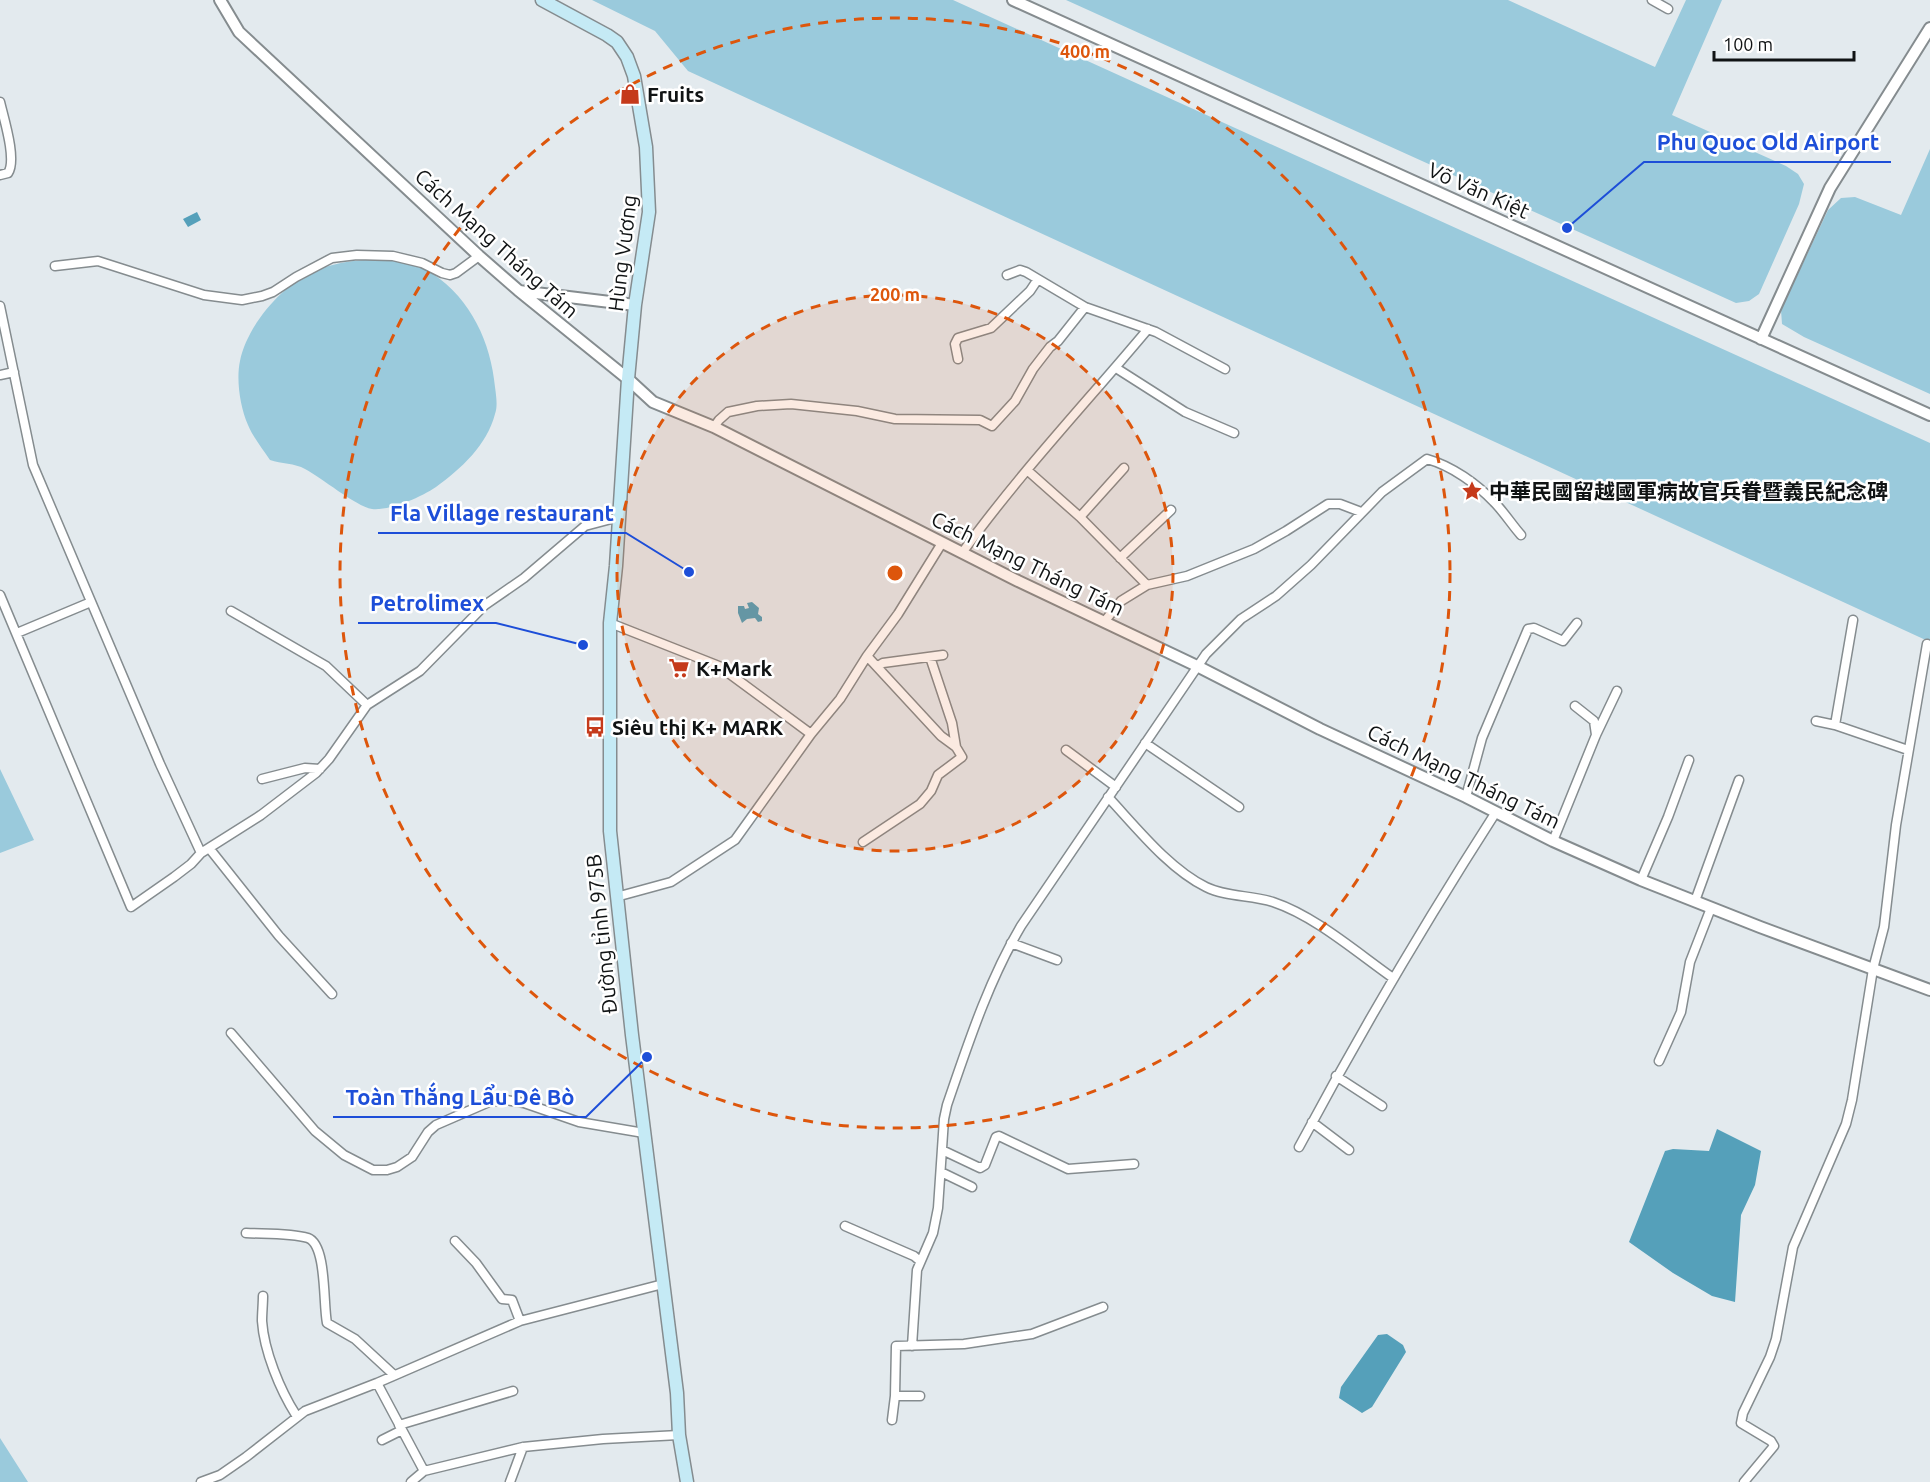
<svg xmlns="http://www.w3.org/2000/svg" width="1930" height="1482" font-family="Ubuntu,'Noto Sans SC',sans-serif">
<style>
.green{fill:#9acadc}
.water{fill:#55a0ba}
.lines{fill:none;stroke-linecap:round;stroke-linejoin:round}
.minor-casing{stroke:#858c8f;stroke-width:11}
.tertiary-casing{stroke:#858c8f;stroke-width:14}
.secondary-casing{stroke:#858c8f;stroke-width:15}
.minor{stroke:#fff;stroke-width:8}
.tertiary{stroke:#fff;stroke-width:10}
.secondary{stroke:#c5eaf5;stroke-width:12}
.ring{fill:none;stroke:#dd560c;stroke-width:3;stroke-dasharray:10 8}
.labels{text-anchor:middle;dominant-baseline:central;stroke-width:5;stroke-linejoin:round;paint-order:stroke}
.poi-label{font-size:21px;font-weight:bold;fill:#101314;stroke:#fff;text-anchor:start}
.street-label{font-size:21px;fill:#101314;stroke:#fff}
.centre{fill:#dd560c;stroke:#fff;stroke-width:3}
.ring-label{font-size:18px;text-anchor:middle;font-weight:bold;fill:#dd560c;stroke:#fff;stroke-width:5;stroke-linejoin:round;paint-order:stroke}
.leader{fill:none;stroke:#1d4ed8;stroke-width:2}
.callout-dot{fill:#1d4ed8;stroke:#fff;stroke-width:2}
.callout-label{font-size:22px;text-anchor:middle;font-weight:bold;fill:#1d4ed8;stroke:#fff;stroke-width:5;stroke-linejoin:round;paint-order:stroke}
</style>
<rect width="100%" height="100%" fill="#e3eaee"/>
<path class="green" d="M 592,0 L 953,0 L 1930,443 L 1930,642 L 688,71 L 655,31 Z
M 1066,0 L 1508,0 L 1655,67 L 1686,0 L 1722,0 L 1672,115 L 1786,166 L 1798,174 L 1804,184 L 1799,204 L 1759,294 L 1749,301 L 1736,303 Z
M 1930,149 L 1930,394 L 1804,337 L 1782,324 L 1781,310 L 1828,210 L 1841,198 L 1855,197 L 1901,215 Z
M 390,259 C 404,263 421,266 433,274 C 471,299 491,343 495,387 C 496,395 498,406 495,414 C 487,445 461,469 436,487 C 421,497 390,511 372,509 C 355,506 321,477 305,469 C 295,463 281,464 270,460 C 262,448 253,437 248,425 C 240,407 236,379 240,361 C 247,326 281,286 314,271 C 339,261 363,259 390,259 Z
M 0,769 L 34,840 L 0,853 Z
M 0,1438 L 28,1482 L 0,1482 Z"/>
<path class="water" d="M 197,212 L 201,220 L 188,227 L 183,219 Z
M 752,602 L 759,608 L 758,614 L 762,617 L 762,621 L 758,622 L 755,618 L 747,619 L 742,623 L 738,613 L 738,606 L 744,606 L 745,609 L 749,608 L 747,603 Z
M 1717,1129 L 1761,1151 L 1755,1185 L 1741,1215 L 1735,1302 L 1712,1296 L 1673,1273 L 1629,1242 L 1665,1151 L 1673,1149 L 1709,1151 Z
M 1387,1334 L 1403,1345 L 1406,1352 L 1372,1407 L 1362,1413 L 1339,1398 L 1341,1387 L 1378,1335 Z"/>
<g class="lines">
<g class="minor-casing">
<path id="minor" d="M 1652,0 L 1668,9
M 0,102 C 4,119 17,160 8,173 L 0,175
M 55,266 L 98,261 L 204,295 L 242,300 L 262,296 L 273,292 L 296,277 L 332,258 L 357,255 L 393,256 L 422,263 L 442,273 L 450,275 L 456,273 L 479,256
M 1007,275 L 1020,270 L 1026,272 L 1085,307 L 1156,332 L 1225,369
M 0,306 L 33,465 L 160,764 L 201,853
M 958,359 L 955,344 L 958,338 L 991,328 L 1030,291 L 1038,279
M 1116,368 L 1185,412 L 1234,433
M 0,375 L 14,372
M 714,427 L 719,420 L 728,412 L 757,406 L 791,404 L 857,411 L 895,419 L 980,420 L 992,426 L 1015,401 L 1033,369 L 1050,347 L 1058,341 L 1085,307
M 1027,470 L 1080,517 L 1147,585 L 1121,601 L 1104,622
M 1080,517 L 1124,468
M 962,553 C 1019,474 1086,403 1148,329
M 1120,558 L 1171,510
M 1147,585 L 1187,576 L 1254,549 L 1286,531 L 1328,504 L 1340,504 L 1361,512
M 0,595 L 131,907 L 174,877 L 191,864 L 201,853 L 261,815 L 316,773 L 329,759 L 367,705 L 420,671 L 485,605 L 524,578 L 585,526 L 619,517
M 231,611 L 326,666 L 367,705
M 610,623 L 719,666 L 811,734
M 17,633 L 91,602
M 930,657 L 952,723 L 956,747
M 878,666 L 883,663 L 943,655
M 1575,706 L 1594,721 L 1596,735
M 1816,721 L 1835,725 L 1908,750
M 1835,725 L 1853,620
M 1145,743 L 1239,807
M 1066,750 L 1116,787
M 262,779 L 305,768 L 320,769
M 1108,797 C 1136,827 1169,869 1206,887 C 1226,897 1251,895 1273,902 C 1315,916 1356,952 1393,978
M 1466,797 L 1482,738 L 1528,629 L 1534,628 L 1563,641 L 1577,623
M 1553,841 L 1596,735 L 1617,691
M 863,842 L 920,804 L 931,791 L 938,775 L 962,757 L 956,747 L 941,736 L 867,656
M 209,848 L 279,936 L 332,994
M 1641,880 L 1668,817 L 1689,760
M 616,897 L 671,882 L 735,840 L 811,734 L 840,699 L 867,656 L 898,614 L 942,543
M 1695,901 L 1739,780
M 1011,943 L 1057,960
M 231,1033 L 315,1131 L 344,1155 L 373,1170 L 387,1170 L 397,1167 L 412,1157 L 428,1132 L 436,1125 L 489,1102 L 506,1100 L 524,1103 L 579,1122 L 644,1133
M 1659,1061 L 1681,1012 L 1690,962 L 1711,908
M 1336,1076 L 1382,1106
M 1312,1122 L 1349,1150
M 1299,1147 C 1360,1033 1426,921 1496,812
M 942,1150 L 980,1168 L 985,1165 L 996,1137 L 999,1136 L 1068,1169 L 1134,1164
M 941,1172 L 972,1187
M 845,1226 L 914,1256 L 920,1261
M 246,1233 C 264,1234 291,1233 308,1238 C 327,1245 323,1304 327,1323 L 355,1339 L 394,1375
M 455,1241 L 476,1263 L 502,1299 L 512,1300 L 520,1321
M 263,1296 C 263,1304 262,1313 262,1321 C 264,1351 280,1390 296,1415
M 912,1346 L 917,1270 L 933,1233 L 938,1208 L 944,1119 L 947,1105 C 968,1044 988,982 1021,926 L 1206,654 L 1241,619 L 1276,596 L 1311,565 L 1382,492 L 1427,459 C 1452,466 1477,484 1494,502 C 1504,512 1512,525 1521,535
M 377,1383 L 424,1471
M 895,1396 L 920,1396
M 892,1420 L 895,1396 L 896,1346 L 964,1344 L 1032,1334 L 1103,1307
M 399,1425 L 513,1391
M 382,1440 L 402,1430
M 201,1482 L 220,1475 L 246,1457 L 305,1411 L 377,1383 L 520,1321 L 663,1284
M 411,1482 L 424,1471 L 523,1447 L 603,1439 L 679,1435
M 510,1482 L 523,1447
M 1744,1482 L 1774,1446 L 1771,1441 L 1741,1423 L 1743,1413 L 1770,1357 L 1776,1339 L 1793,1247 L 1846,1124 L 1852,1100 L 1873,969 L 1884,927 L 1896,825 L 1927,644"/>
</g>
<g class="tertiary-casing">
<path id="tertiary" d="M 220,0 L 239,32 L 479,256 L 518,290 L 628,379 L 653,402 L 714,427 L 1018,581 L 1197,666 L 1320,729 L 1466,797 L 1553,841 L 1641,880 L 1760,927 L 1930,990
M 1013,0 L 1930,415
M 519,291 L 635,305
M 1761,339 L 1830,188 L 1930,28"/>
</g>
<g class="secondary-casing">
<path id="secondary" d="M 542,0 L 607,35 L 617,42 L 627,57 L 634,76 L 646,147 L 649,212 L 635,305 L 628,379 L 616,566 L 610,623 L 610,831 L 632,1035 L 677,1393 L 679,1435 L 687,1482"/>
</g>
<use href="#minor" class="minor"/>
<use href="#tertiary" class="tertiary"/>
<use href="#secondary" class="secondary"/>
</g>
<circle cx="895" cy="573" r="278" fill="#dd560c" fill-opacity=".12"/>
<g class="ring">
<circle cx="895" cy="573" r="278"/>
<circle cx="895" cy="573" r="555"/>
</g>
<defs>
<g id="shop-bare" transform="scale(1.62)"><path d="M-5-2.5h2.3a2.7 3.5 0 0 1 5.4 0H5L5.5 6h-11ZM-1.5-2.5h3a1.5 2.3 0 0 0-3 0Z" fill="#c53a1b" stroke="#fff" stroke-width="2.5" paint-order="stroke"/></g>
<g id="sight-bare" transform="scale(1.62)"><path d="M0-6L1.8-2.2L6-1.7L2.9 1.2L3.7 5.4L0 3.3L-3.7 5.4L-2.9 1.2L-6-1.7L-1.8-2.2Z" fill="#c53a1b" stroke="#fff" stroke-width="2.5" paint-order="stroke"/></g>
<g id="supermarket-bare" transform="scale(1.62)"><path d="M-6-5.5h2.5l.6 2H6L4.5 2H-2.5L-4.4-4H-6ZM-1.5 3.2a1.3 1.3 0 1 0 .1 0ZM3 3.2a1.3 1.3 0 1 0 .1 0Z" fill="#c53a1b" stroke="#fff" stroke-width="2.5" paint-order="stroke"/></g>
<g id="bus-bare" transform="scale(1.62)"><path d="M-5-6H5V4H4V6H2V4H-2V6H-4V4H-5ZM-3.5-4V0h7V-4ZM-3.5 1.2v1.5H-2V1.2ZM2 1.2v1.5H3.5V1.2Z" fill="#c53a1b" stroke="#fff" stroke-width="2.5" paint-order="stroke"/></g>
</defs>
<g fill-rule="evenodd">
<use href="#shop-bare" x="630" y="94"/>
<use href="#sight-bare" x="1472" y="491"/>
<use href="#supermarket-bare" x="679" y="668"/>
<use href="#bus-bare" x="595" y="727"/>
</g>
<g class="labels">
<g class="poi-label">
<text x="647" y="94">Fruits</text>
<text x="1489" y="491">中華民國留越國軍病故官兵眷暨義民紀念碑</text>
<text x="696" y="668">K+Mark</text>
<text x="612" y="727">Siêu thị K+ MARK</text>
</g>
<g class="street-label">
<text transform="translate(1479 190) rotate(24)">Võ Văn Kiệt</text>
<text transform="translate(497 243) rotate(42)">Cách Mạng Tháng Tám</text>
<text transform="translate(622 253) rotate(-83)">Hùng Vương</text>
<text transform="translate(1028 563) rotate(26)">Cách Mạng Tháng Tám</text>
<text transform="translate(1464 776) rotate(26)">Cách Mạng Tháng Tám</text>
<text transform="translate(601 934) rotate(-96)">Đường tỉnh 975B</text>
</g>
</g>
<circle cx="895" cy="573" r="9" class="centre"/>
<g class="ring-label">
<text x="1085" y="58">400 m</text>
<text x="895" y="301">200 m</text>
</g>
<path class="leader" d="M1567 228L1644 162H1891M689 572L626 533H378M583 645L496 623H358M647 1057L586 1117H333"/>
<g class="callout-dot">
<circle cx="1567" cy="228" r="6"/>
<circle cx="689" cy="572" r="6"/>
<circle cx="583" cy="645" r="6"/>
<circle cx="647" cy="1057" r="6"/>
</g>
<g class="callout-label">
<text x="1768" y="150">Phu Quoc Old Airport</text>
<text x="502" y="521">Fla Village restaurant</text>
<text x="427" y="611">Petrolimex</text>
<text x="460" y="1105">Toàn Thắng Lẩu Dê Bò</text>
</g>
<path d="M1714 51v9h140v-9" fill="none" stroke="#101314" stroke-width="3"/>
<text x="1723" y="51" font-size="18" fill="#101314" stroke="#ffffff" stroke-width="4.5" paint-order="stroke">100 m</text>
</svg>
